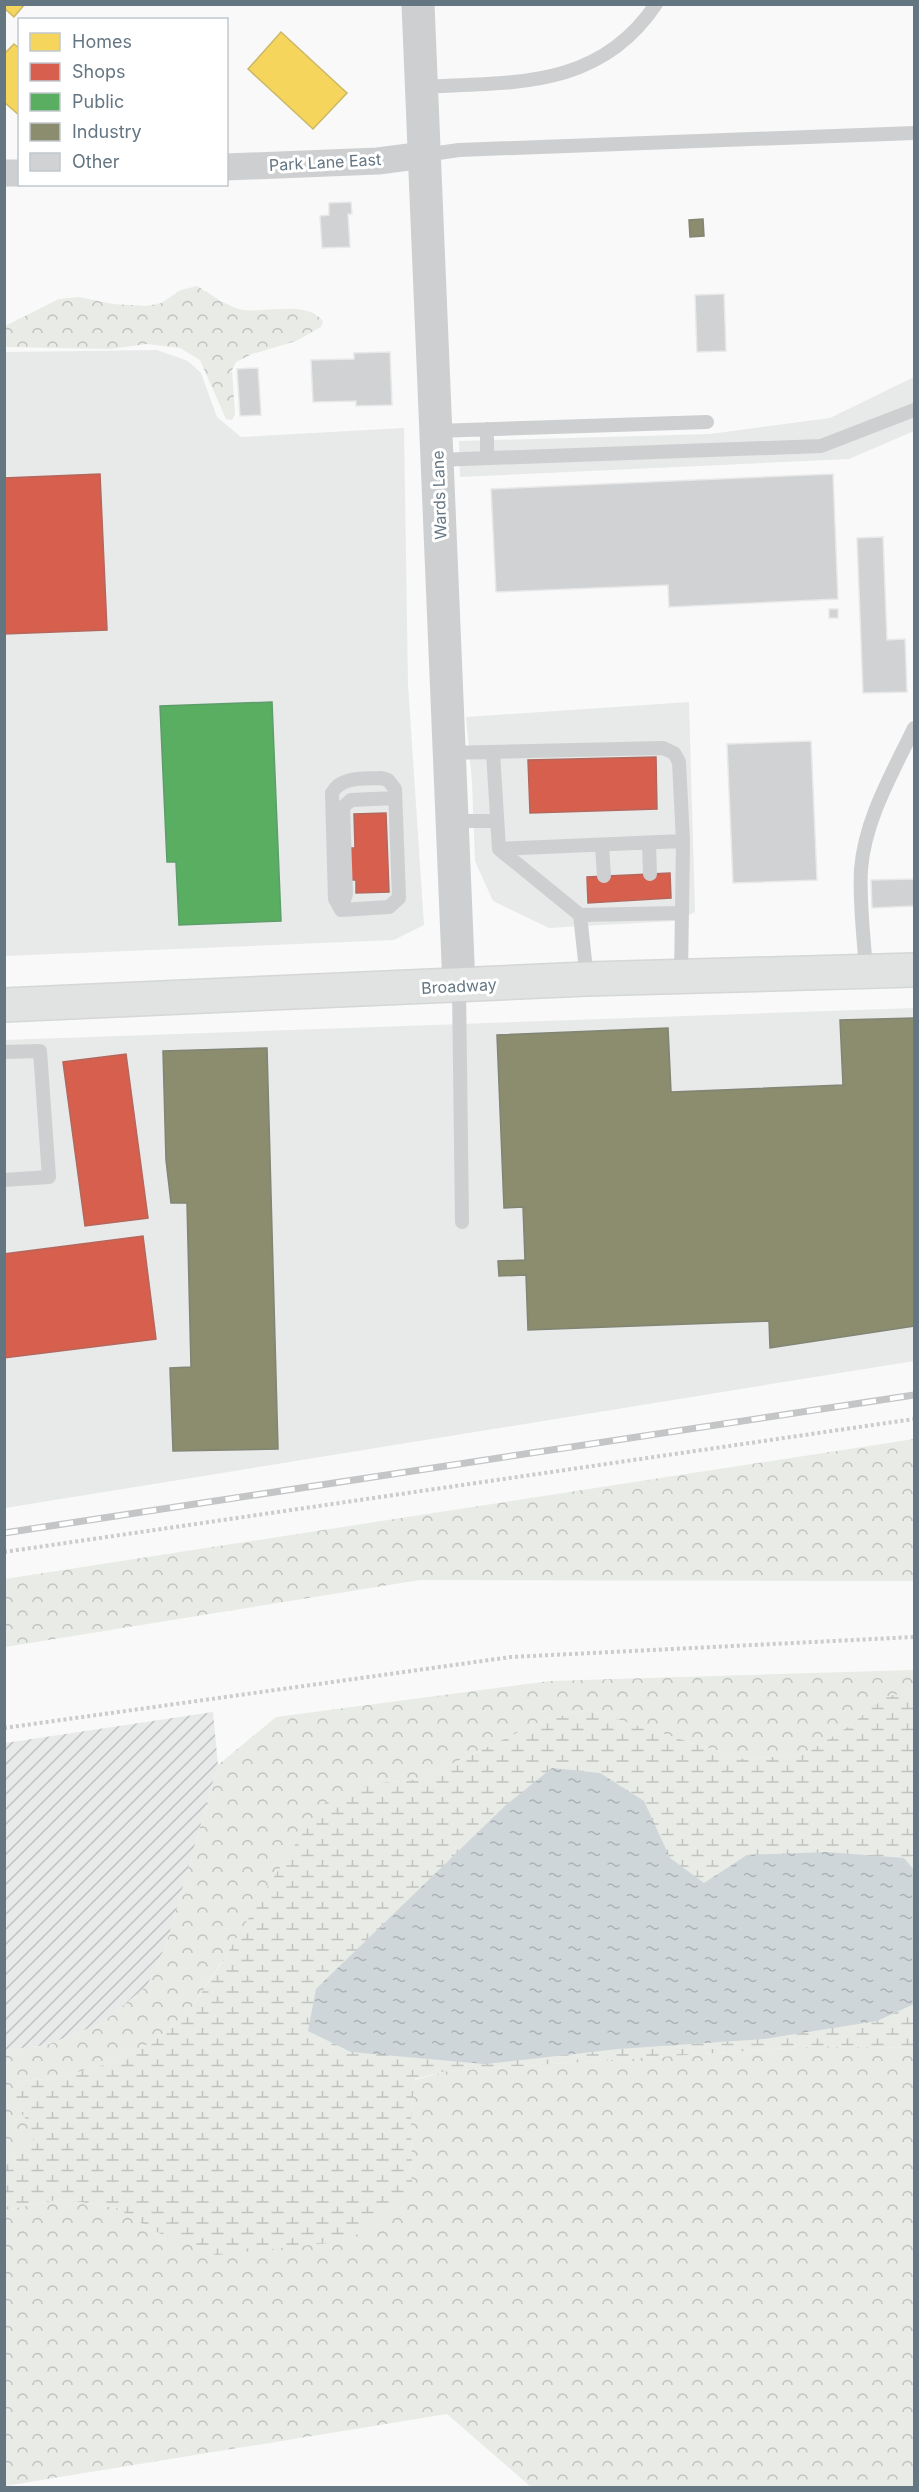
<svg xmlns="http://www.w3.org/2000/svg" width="919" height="2492" font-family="Inter,sans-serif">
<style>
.built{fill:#e8e9e9}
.industrial{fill:url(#industrial-furrows)}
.forest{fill:url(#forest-crowns)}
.wetland{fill:url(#wetland-marsh)}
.water{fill:url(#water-ripples)}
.homes{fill:#f6d55c;stroke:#cab868;stroke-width:1.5}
.shops{fill:#d6604d;stroke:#b4675d;stroke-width:1.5}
.public{fill:#5aae61;stroke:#5d9d6b;stroke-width:1.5}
.industry{fill:#8c8c6e;stroke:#808574;stroke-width:1.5}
.building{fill:#d0d2d3;stroke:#e8e8e8;stroke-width:1.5}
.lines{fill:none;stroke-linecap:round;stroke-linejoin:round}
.primary-casing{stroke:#d5d6d7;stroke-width:36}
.path{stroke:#cbcccd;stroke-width:4;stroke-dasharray:3 3;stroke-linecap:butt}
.service{stroke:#cecfd0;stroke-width:14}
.minor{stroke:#cecfd0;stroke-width:27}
.tertiary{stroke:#cecfd0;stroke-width:33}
.primary{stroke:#e1e2e2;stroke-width:33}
.rail-casing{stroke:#c3c5c6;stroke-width:7}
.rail{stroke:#fff;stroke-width:4.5;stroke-dasharray:14;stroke-linecap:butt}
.labels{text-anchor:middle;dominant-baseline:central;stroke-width:6;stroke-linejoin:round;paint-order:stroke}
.street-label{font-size:16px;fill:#657683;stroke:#fff}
</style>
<defs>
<pattern id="industrial-furrows" width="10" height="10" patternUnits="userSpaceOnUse" patternTransform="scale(1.5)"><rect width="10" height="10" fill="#e8e9e9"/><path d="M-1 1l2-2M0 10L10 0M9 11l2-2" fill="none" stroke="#c0c1c2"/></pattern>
<pattern id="forest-crowns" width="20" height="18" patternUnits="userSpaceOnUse" patternTransform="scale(1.5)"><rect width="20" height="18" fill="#e8ebe6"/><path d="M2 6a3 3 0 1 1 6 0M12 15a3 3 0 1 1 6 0" fill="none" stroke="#c0c3c0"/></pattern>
<pattern id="wetland-marsh" width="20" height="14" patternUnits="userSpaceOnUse" patternTransform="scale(1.5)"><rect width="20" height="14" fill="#e8ebe6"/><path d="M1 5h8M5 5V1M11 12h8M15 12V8" fill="none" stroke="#c0c3c0"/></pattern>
<pattern id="water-ripples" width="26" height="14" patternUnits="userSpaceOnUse" patternTransform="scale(1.5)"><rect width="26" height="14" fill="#ced6d9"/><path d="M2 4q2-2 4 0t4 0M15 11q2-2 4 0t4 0" fill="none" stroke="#abb2b5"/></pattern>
</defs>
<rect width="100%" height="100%" fill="#f9f9f9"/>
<path class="built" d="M 157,350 L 188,361 L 201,373 L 217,417 L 241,437 L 404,428 L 408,684 L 424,925 L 394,940 L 5,956 L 4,352 Z
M 914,377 L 914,431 L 849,459 L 460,477 L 459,441 L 710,434 L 830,418 Z
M 689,702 L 695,912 L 675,921 L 549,928 L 493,901 L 475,861 L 472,782 L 466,717 Z
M 914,1008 L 914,1361 L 5,1508 L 5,1040 Z"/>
<path class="industrial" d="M 213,1712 L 218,1765 L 167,1942 L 147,1986 L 102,2023 L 47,2045 L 5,2050 L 5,1743 Z"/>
<path class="forest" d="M 197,286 C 211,294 227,307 243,310 C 266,313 307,300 323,321 L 321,327 L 296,341 L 252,354 L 236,362 L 232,370 L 235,414 L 232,420 L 226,419 L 200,360 L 180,348 L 147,344 L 110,349 L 5,347 L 5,326 L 59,299 L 79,297 L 113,304 L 147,306 L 161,303 L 181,290 Z
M 914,1439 L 914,1581 L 420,1580 L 5,1647 L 5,1579 Z
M 914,1670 L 914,1692 L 887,1697 L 848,1727 L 803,1755 L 744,1759 L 587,1710 L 544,1720 L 420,1779 L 371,1784 L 242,1931 L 190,2010 L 153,2042 L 104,2065 L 56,2078 L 21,2081 L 6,2095 L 26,2119 L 35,2140 L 5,2160 L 5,2050 L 47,2045 L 102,2023 L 147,1986 L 167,1942 L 218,1765 L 276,1717 L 550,1681 Z
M 818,2046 L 914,2048 L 914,2487 L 531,2487 L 447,2414 L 5,2486 L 5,2210 L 62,2199 L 117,2208 L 154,2231 L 412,2185 L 411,2121 L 415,2080 L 447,2071 Z"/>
<path class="wetland" d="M 914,1692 L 914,2048 L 818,2046 L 447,2071 L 415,2079 L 411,2121 L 412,2185 L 390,2212 L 347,2241 L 216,2255 L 154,2231 L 117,2208 L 62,2199 L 5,2210 L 5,2160 L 34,2139 L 26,2119 L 5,2095 L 21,2081 L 56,2078 L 104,2065 L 153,2042 L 190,2010 L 219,1967 L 270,1883 L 321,1805 L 371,1784 L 420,1779 L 544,1720 L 587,1710 L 744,1759 L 803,1755 L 848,1727 L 887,1696 Z"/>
<path class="water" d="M 552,1768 L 600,1773 L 644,1801 L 670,1858 L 704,1883 L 747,1855 L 826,1852 L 904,1858 L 914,1870 L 914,2004 L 877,2021 L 764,2039 L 618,2049 L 485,2064 L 351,2052 L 308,2031 L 316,1989 L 506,1805 Z"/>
<path class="homes" d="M 4,4 L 25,4 L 14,17 L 4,8 Z
M 281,32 L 347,93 L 313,129 L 248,69 Z
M 14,44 L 20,49 L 20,116 L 4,102 L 4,54 Z"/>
<path class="shops" d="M 100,474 L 107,630 L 4,634 L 4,478 Z
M 656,757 L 657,809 L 530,813 L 528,760 Z
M 386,813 L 389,892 L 356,893 L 356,880 L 351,880 L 349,848 L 355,848 L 354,814 Z
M 670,873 L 671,898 L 588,903 L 587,877 Z
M 126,1054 L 148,1218 L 85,1226 L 63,1062 Z
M 143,1236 L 156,1339 L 4,1358 L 4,1254 Z"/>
<path class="public" d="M 272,702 L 281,921 L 179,925 L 176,862 L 167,862 L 160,706 Z"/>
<path class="industry" d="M 703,219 L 704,236 L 690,237 L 689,220 Z
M 914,1018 L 914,1326 L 770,1348 L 769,1321 L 528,1330 L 526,1275 L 499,1276 L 498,1261 L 525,1260 L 523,1207 L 504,1208 L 497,1035 L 668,1028 L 671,1092 L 843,1085 L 840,1020 Z
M 267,1048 L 278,1449 L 173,1451 L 170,1368 L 191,1367 L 187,1203 L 171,1203 L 166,1160 L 163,1051 Z"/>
<path class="building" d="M 351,202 L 352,214 L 348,214 L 350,247 L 322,248 L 320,216 L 329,215 L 329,203 Z
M 724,294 L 726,351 L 697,352 L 695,295 Z
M 390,352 L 392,405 L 356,406 L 356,401 L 313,402 L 311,360 L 354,359 L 354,353 Z
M 258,368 L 261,415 L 240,416 L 237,369 Z
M 833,474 L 838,599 L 669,607 L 668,585 L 496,592 L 491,489 Z
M 883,537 L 887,640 L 905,639 L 907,692 L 863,693 L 857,538 Z
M 829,609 L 838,609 L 838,618 L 829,618 Z
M 811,741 L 817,880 L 733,883 L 727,744 Z
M 914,879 L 914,906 L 872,908 L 871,880 Z"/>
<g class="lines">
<g class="primary-casing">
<path id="primary" d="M 4,1005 L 587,979 L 914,970"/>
</g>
<path class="path" d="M 4,1552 L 914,1419
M 4,1728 L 511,1657 L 914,1637"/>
<path class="service" d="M 421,87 C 512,82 599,90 656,4
M 424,155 L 459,150 L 914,133
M 436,431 L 707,422
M 487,458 L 487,429
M 437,460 L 821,446 L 914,410
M 493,752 L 499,849 L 580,915 L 681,913
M 449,753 L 663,748 L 674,753 L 679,762 L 683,841 L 681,976
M 381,778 L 388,780 L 395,789 L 399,898 L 389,907 L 341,910 L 335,899 L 332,793 C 341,776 363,779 381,778 Z
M 452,821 L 497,821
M 649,843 L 650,874
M 602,845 L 604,876
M 499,849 L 683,841
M 341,910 L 346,894 L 343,807 L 351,800 L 395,798
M 580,915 L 587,979
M 866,971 C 864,938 859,902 861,869 C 865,819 893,772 914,728
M 459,986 L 462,1222
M 4,1052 L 40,1051 L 49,1177 L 4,1180"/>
<path class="minor" d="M 226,167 L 378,161 L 424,155
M 4,173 L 20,173"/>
<path class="tertiary" d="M 418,4 L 459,986"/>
<use href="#primary" class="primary"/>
<g class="rail-casing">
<path id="rail" d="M 4,1533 L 914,1395"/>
</g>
<use href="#rail" class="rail"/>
</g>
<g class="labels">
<g class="street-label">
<text transform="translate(325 162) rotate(-3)">Park Lane East</text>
<text transform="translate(439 495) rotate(-92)">Wards Lane</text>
<text transform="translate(459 986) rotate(-3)">Broadway</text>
</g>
</g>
<rect width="919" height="2492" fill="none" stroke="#657683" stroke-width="12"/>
<rect x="18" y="18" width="210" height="168" fill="#ffffff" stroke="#c1c8cd" stroke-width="1.5"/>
<rect x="30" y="33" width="30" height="18" fill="#f6d55c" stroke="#c1c8cd" stroke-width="1.5"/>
<text x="72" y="48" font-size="18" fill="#657683">Homes</text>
<rect x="30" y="63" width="30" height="18" fill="#d6604d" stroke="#c1c8cd" stroke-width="1.5"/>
<text x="72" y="78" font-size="18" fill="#657683">Shops</text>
<rect x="30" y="93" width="30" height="18" fill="#5aae61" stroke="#c1c8cd" stroke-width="1.5"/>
<text x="72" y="108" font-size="18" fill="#657683">Public</text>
<rect x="30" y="123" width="30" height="18" fill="#8c8c6e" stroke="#c1c8cd" stroke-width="1.5"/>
<text x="72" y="138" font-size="18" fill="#657683">Industry</text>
<rect x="30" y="153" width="30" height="18" fill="#d0d2d3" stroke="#c1c8cd" stroke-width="1.5"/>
<text x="72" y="168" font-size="18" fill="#657683">Other</text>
</svg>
